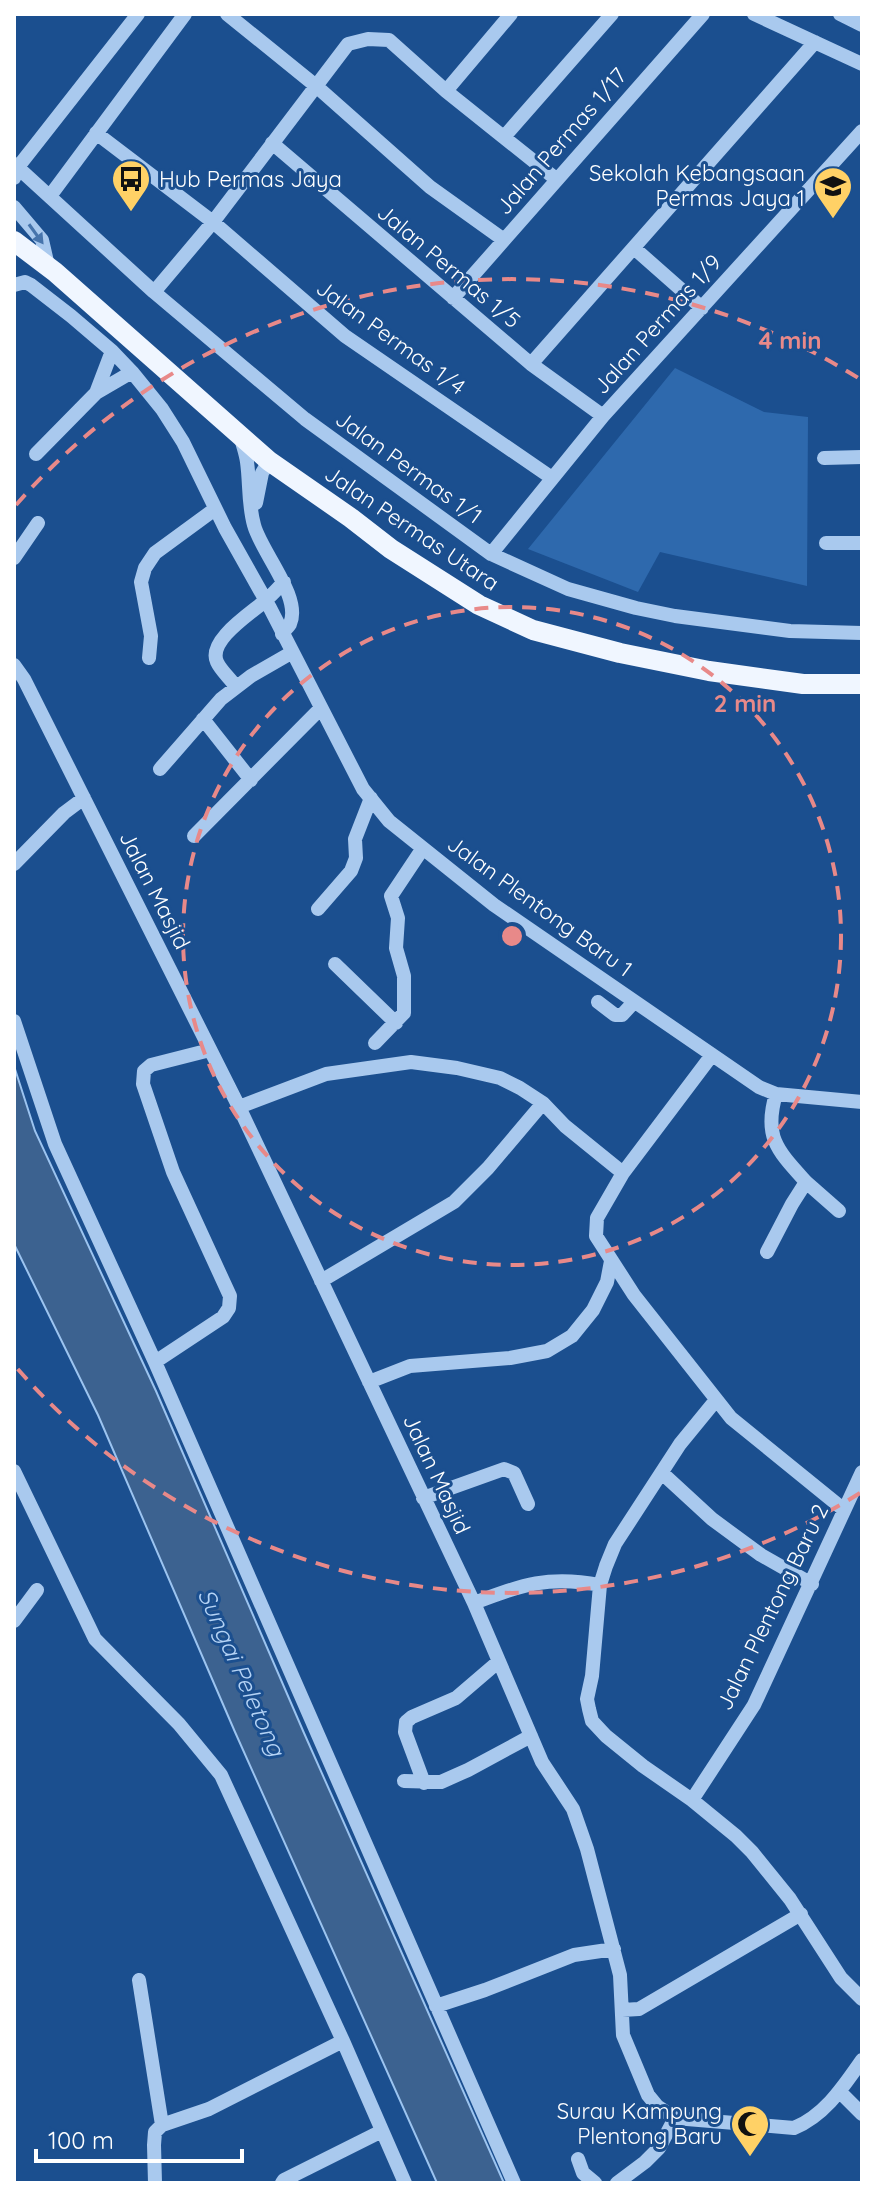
<svg xmlns="http://www.w3.org/2000/svg" width="876" height="2197" font-family="Quicksand,sans-serif">
<style>
.green{fill:#2e69ad}
.water{fill:#3c6290;stroke:#9cc4f0;stroke-width:2}
.lines{fill:none;stroke-linecap:round;stroke-linejoin:round}
.minor{stroke:#a9c9ee;stroke-width:14}
.major{stroke:#f0f6ff;stroke-width:20}
.oneway{fill:#4674ac}
.ring{fill:none;stroke:#e88989;stroke-width:4;stroke-dasharray:14 10}
.labels{text-anchor:middle;dominant-baseline:central;stroke-width:6;stroke-linejoin:round;paint-order:stroke}
.street-label{font-size:22px;fill:#fff;stroke:#1b4f8f}
.poi-label{font-size:22px;fill:#fff;stroke:#1b4f8f;text-anchor:end}
.water-label{font-size:24px;font-style:italic;fill:#b5d3f5;stroke:#1b4f8f}
.centre{fill:#e88989;stroke:#1b4f8f;stroke-width:4}
.ring-label{font-size:24px;text-anchor:middle;font-weight:bold;fill:#e88989;stroke:#1b4f8f;stroke-width:6;stroke-linejoin:round;paint-order:stroke}
</style>
<rect width="100%" height="100%" fill="#1b4f8f"/>
<path class="green" d="M 675,368 L 764,412 L 808,417 L 807,586 L 660,552 L 638,592 L 528,549 Z"/>
<path class="water" d="M 14,1066 L 35,1131 L 156,1391 L 304,1733 L 504,2183 L 437,2183 L 235,1732 L 98,1415 L 14,1244 Z"/>
<g class="lines">
<path class="minor" d="M 227,14 L 316,86 L 430,187 L 504,240
M 754,14 L 862,64
M 840,14 L 862,25
M 446,91 L 511,14
M 96,133 L 213,222 L 345,336 L 552,478
M 504,137 L 612,14
M 272,143 L 531,364 L 603,416
M 14,164 L 154,292 L 305,419 L 491,554 L 568,589 L 636,608 L 675,616 L 790,631 L 862,633
M 14,178 L 18,167 L 138,14
M 50,196 L 185,14
M 14,207 L 42,240 L 48,266
M 634,248 L 702,308
M 14,285 L 25,282 L 31,285 L 71,316 L 112,351 L 132,372 L 162,409 L 183,442 L 225,528 L 270,608 L 363,789 L 389,821 L 494,905 L 759,1087 L 776,1094 L 862,1102
M 154,292 L 213,222 L 348,44 L 368,39 L 389,40 L 446,91 L 556,179
M 453,298 L 703,14
M 531,364 L 815,42
M 96,393 L 112,351
M 241,438 C 243,446 246,454 247,462 C 250,483 248,504 254,525 C 261,552 302,597 290,624 C 289,626 283,632 282,634
M 36,454 L 96,393 L 132,372
M 824,458 L 862,457
M 256,503 L 262,473 L 269,461
M 826,543 L 862,543
M 491,554 L 603,416 L 862,131
M 14,558 L 38,523
M 149,658 L 151,636 L 141,582 L 145,568 L 155,553 L 215,509
M 14,665 L 24,679 L 239,1107 L 474,1603 L 542,1762 L 573,1809 L 587,1849 L 620,1975 L 623,2035 L 648,2095 L 657,2106 L 675,2118 L 794,2128 C 825,2115 843,2087 862,2060
M 236,687 C 231,679 221,671 217,662 C 207,640 253,612 266,600 C 272,595 278,588 284,582
M 203,719 L 251,780
M 160,769 L 221,699 L 251,676 L 291,653
M 194,836 L 321,708
M 14,864 L 64,813 L 84,798
M 318,909 L 351,871 L 356,858 L 355,839 L 371,798
M 335,964 L 396,1023
M 598,1002 L 615,1015 L 622,1015 L 634,1002
M 14,1021 L 55,1144 L 155,1362 L 514,2183
M 375,1043 L 404,1013 L 404,976 L 396,948 L 398,918 L 391,896 L 423,848
M 712,1055 L 623,1173 L 597,1218 L 596,1236 L 634,1295 L 731,1418 L 843,1509
M 239,1107 L 326,1074 L 411,1062 L 457,1068 L 500,1078 L 520,1088 L 543,1103
M 806,1182 L 839,1211
M 767,1252 L 792,1204 L 806,1182 C 778,1151 763,1137 776,1094
M 321,1281 L 454,1202 L 488,1168 L 543,1103 L 565,1126 L 623,1173
M 155,1362 L 223,1317 L 229,1308 L 230,1296 L 173,1172 L 143,1084 L 144,1071 L 151,1065 L 210,1050
M 369,1382 L 410,1366 L 510,1358 L 547,1351 L 572,1336 L 593,1310 L 607,1282 L 611,1261
M 716,1400 L 680,1444 L 615,1544 L 606,1566 L 600,1585 L 592,1676 L 587,1699 L 589,1709 L 592,1721 L 606,1736 L 643,1766 L 692,1800 L 736,1836 L 752,1852 L 790,1899 L 841,1978 L 862,1999
M 14,1471 L 95,1639 L 179,1724 L 221,1775 L 343,2041 L 405,2183
M 662,1473 L 712,1519 L 761,1555 L 812,1584
M 423,1498 L 504,1469 L 514,1473 L 528,1504
M 474,1603 C 522,1585 548,1575 600,1585
M 14,1621 L 37,1590
M 404,1781 L 441,1782 L 468,1770 L 531,1736
M 424,1783 L 405,1732 L 406,1722 L 412,1717 L 456,1698 L 498,1662
M 692,1800 L 754,1705 L 862,1472
M 139,1980 L 162,2125
M 436,2006 L 485,1990 L 574,1955 L 614,1949
M 622,2010 L 639,2009 L 801,1914
M 840,2092 L 862,2114
M 578,2159 L 583,2173 L 595,2183
M 155,2183 L 154,2145 L 155,2132 L 162,2125 L 209,2109 L 343,2041
M 282,2183 L 284,2180 L 382,2131
M 617,2183 L 645,2162 L 659,2148 L 675,2118"/>
<path class="major" d="M 14,241 L 55,272 L 269,461 L 351,518 L 391,549 L 479,605 L 533,630 L 620,653 L 709,671 L 803,684 L 862,684"/>
</g>
<defs><path id="oneway-solid" d="M-6-.8H1V-3.2L6.5 0L1 3.2V.8H-6Z" transform="scale(2)"/></defs>
<use class="oneway" href="#oneway-solid" transform="translate(36 234) rotate(54)"/>
<g class="ring">
<circle cx="512" cy="936" r="329"/>
<path d="M860 1493A657 657 0 0 1 16 1367M16 505A657 657 0 0 1 860 379"/>
</g>
<defs>
<g id="bus-pin" transform="scale(2)"><path d="M0 17L-7.5 6A9.5 9.5 0 1 1 7.5 6Z" fill="#ffd166" stroke="#1b4f8f"/><path d="M-5-6H5V4H4V6H2V4H-2V6H-4V4H-5ZM-3.5-4V0h7V-4ZM-3.5 1.2v1.5H-2V1.2ZM2 1.2v1.5H3.5V1.2Z" fill="#111"/></g>
<g id="school-pin" transform="scale(2)"><path d="M0 17L-7.5 6A9.5 9.5 0 1 1 7.5 6Z" fill="#ffd166" stroke="#1b4f8f"/><path d="M0-5L7-2L0 1L-7-2ZM-4 1L0 2.5L4 1V4Q0 6-4 4Z" fill="#111"/></g>
<g id="mosque-pin" transform="scale(2)"><path d="M0 17L-7.5 6A9.5 9.5 0 1 1 7.5 6Z" fill="#ffd166" stroke="#1b4f8f"/><path d="M3.5-4.9A6 6 0 1 0 3.5 4.9A5 5 0 1 1 3.5-4.9Z" fill="#111"/></g>
</defs>
<g fill-rule="evenodd">
<use href="#bus-pin" x="131" y="179"/>
<use href="#school-pin" x="833" y="186"/>
<use href="#mosque-pin" x="750" y="2124"/>
</g>
<g class="labels">
<g class="street-label">
<text transform="translate(561 141) rotate(-49)">Jalan Permas 1/17</text>
<text transform="translate(449 266) rotate(40)">Jalan Permas 1/5</text>
<text transform="translate(657 324) rotate(-48)">Jalan Permas 1/9</text>
<text transform="translate(391 337) rotate(36)">Jalan Permas 1/4</text>
<text transform="translate(409 467) rotate(36)">Jalan Permas 1/1</text>
<text transform="translate(412 528) rotate(34)">Jalan Permas Utara</text>
<text transform="translate(155 890) rotate(63)">Jalan Masjid</text>
<text transform="translate(540 906) rotate(36)">Jalan Plentong Baru 1</text>
<text transform="translate(437 1474) rotate(65)">Jalan Masjid</text>
<text transform="translate(772 1607) rotate(-64)">Jalan Plentong Baru 2</text>
</g>
<g class="poi-label">
<text x="805" y="173">Sekolah Kebangsaan<tspan x="805" dy="25">Permas Jaya 1</tspan></text>
<text x="159" y="179" text-anchor="start">Hub Permas Jaya</text>
<text x="722" y="2111">Surau Kampung<tspan x="722" dy="25">Plentong Baru</tspan></text>
</g>
<g class="water-label">
<text transform="translate(242 1672) rotate(66)">Sungai Peletong</text>
</g>
</g>
<circle cx="512" cy="936" r="12" class="centre"/>
<g class="ring-label">
<text x="790" y="349">4 min</text>
<text x="745" y="712">2 min</text>
</g>
<rect width="876" height="2197" fill="none" stroke="#ffffff" stroke-width="32"/>
<path d="M36 2149v12h206v-12" fill="none" stroke="#ffffff" stroke-width="4"/>
<text x="48" y="2149" font-size="24" fill="#ffffff" stroke="#1b4f8f" stroke-width="6" paint-order="stroke">100 m</text>
</svg>
